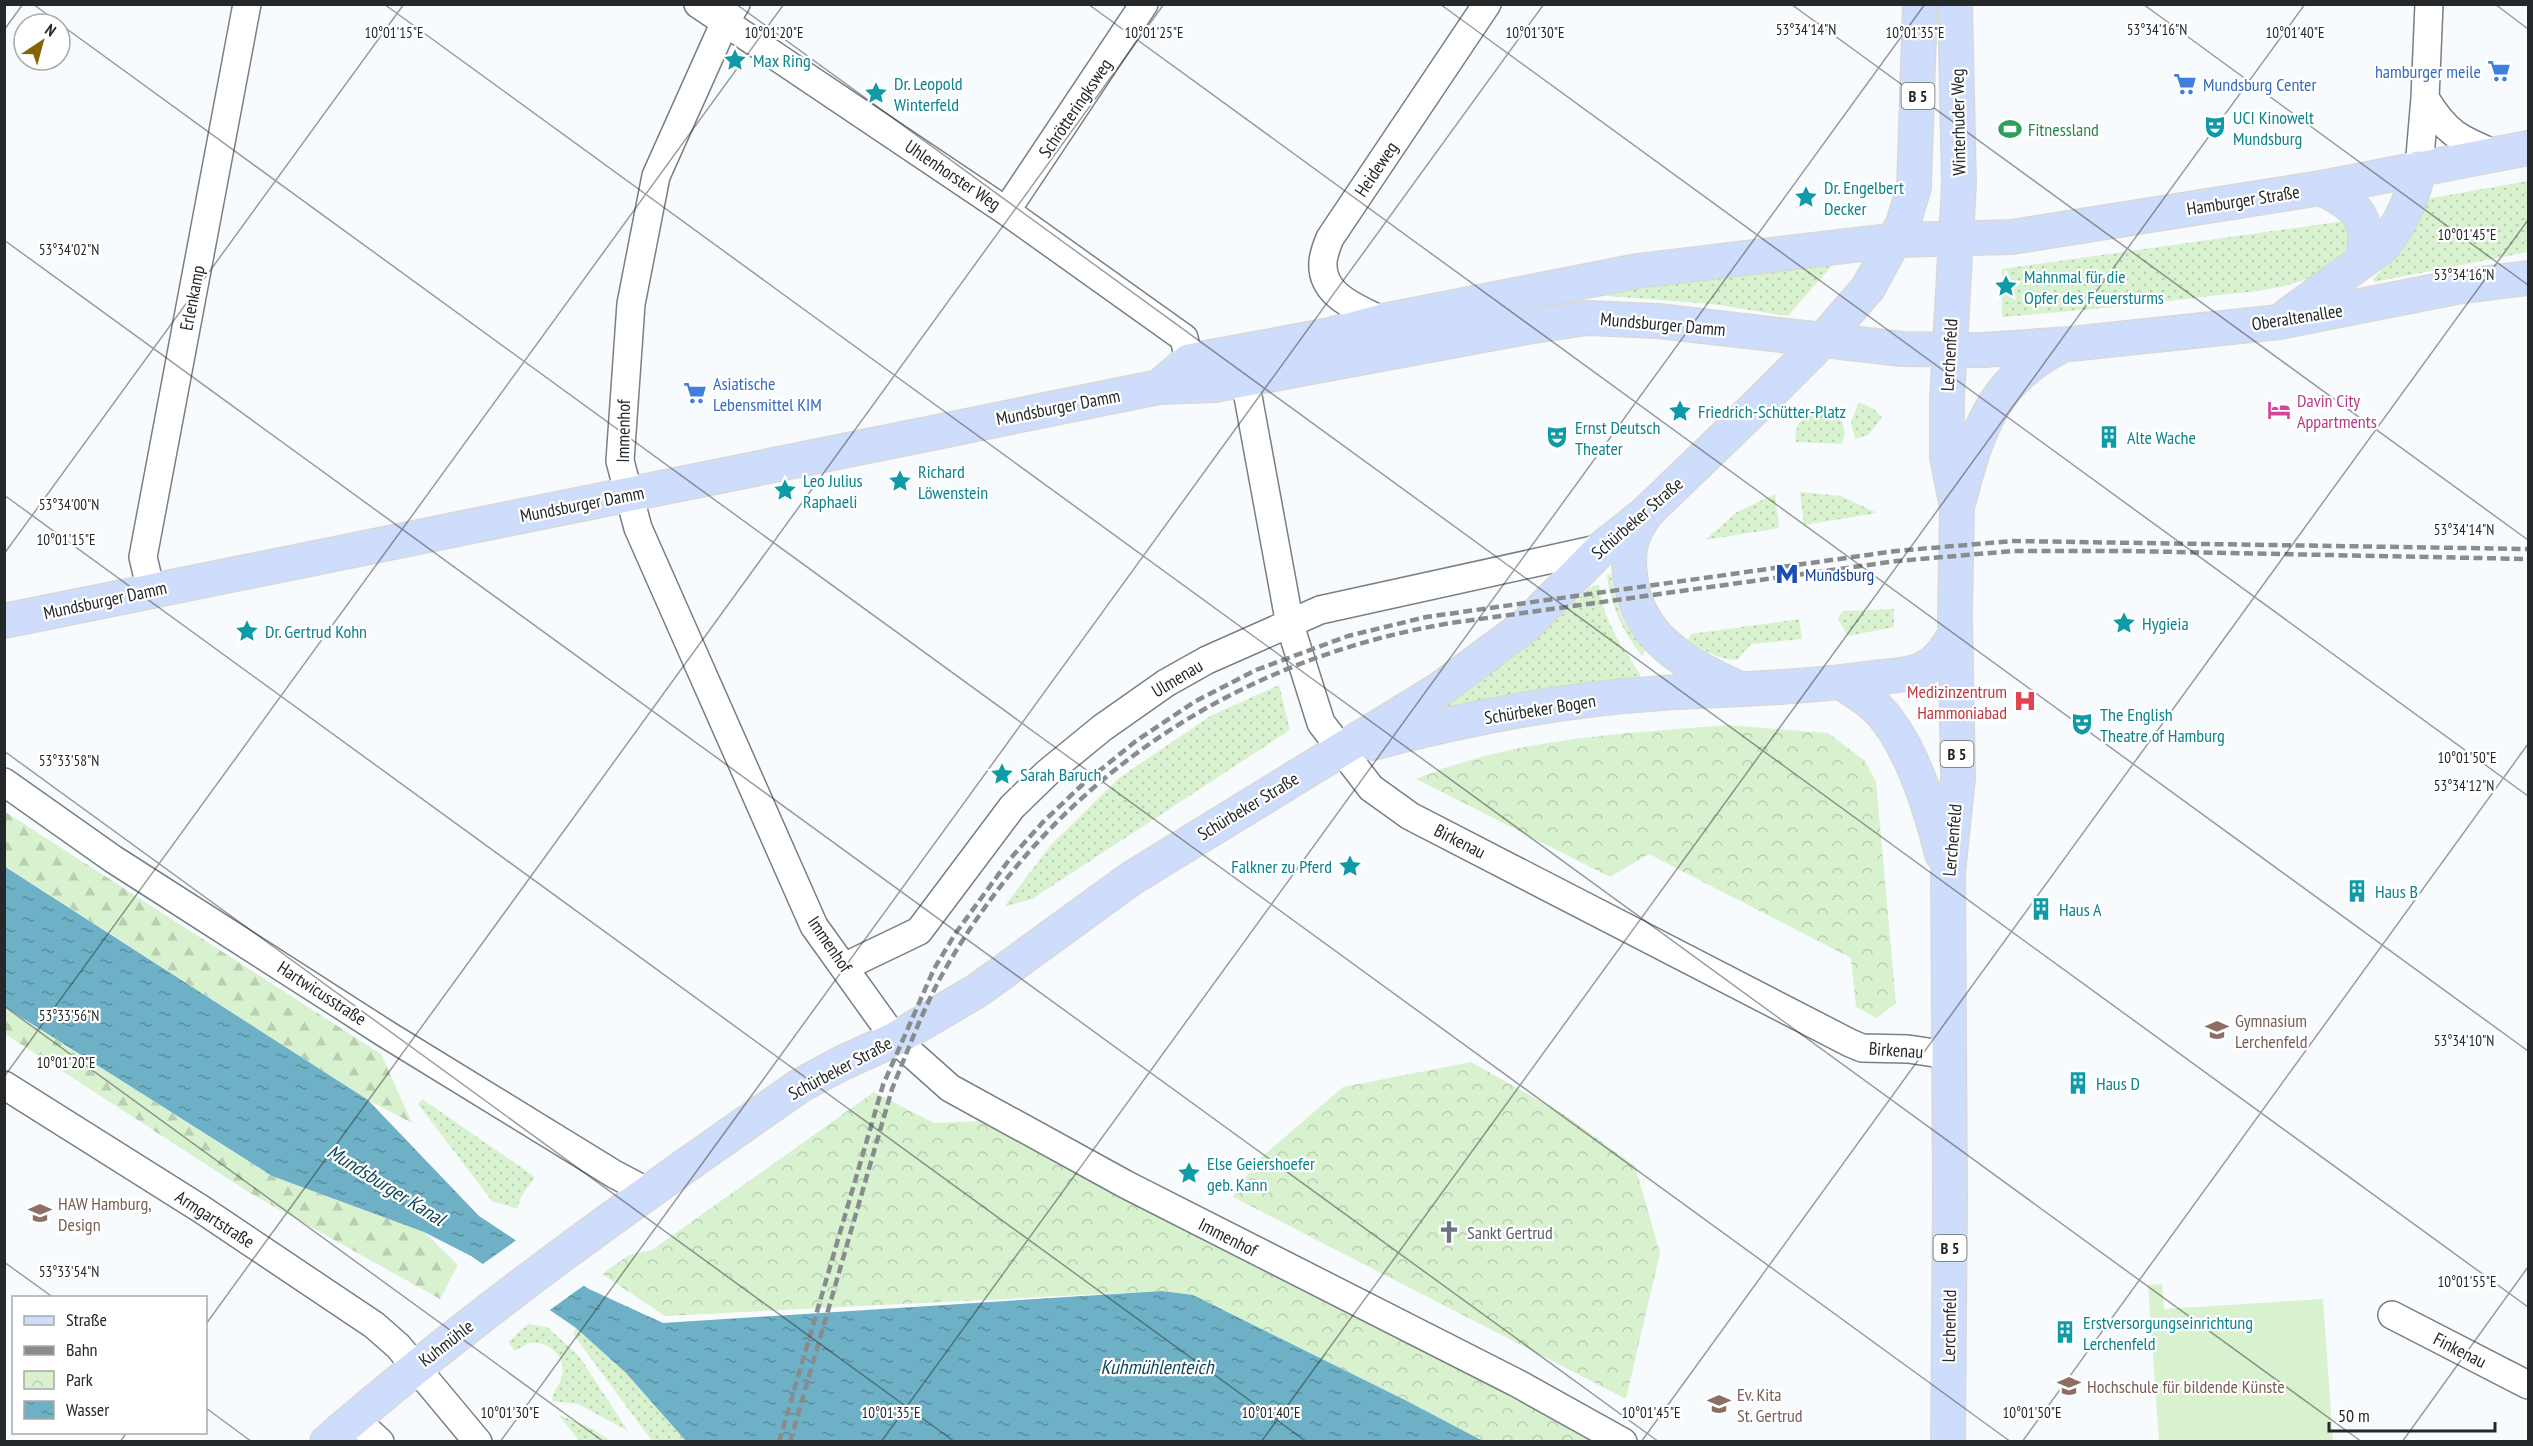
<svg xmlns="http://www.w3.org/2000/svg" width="2533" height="1446" font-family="'PT Sans Narrow',sans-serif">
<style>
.grass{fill:url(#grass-dots)}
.forest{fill:url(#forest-firs)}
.park{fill:url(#park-crowns)}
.pitch{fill:#d8f1cf}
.water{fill:url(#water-ripples)}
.pier{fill:#f8fbfe}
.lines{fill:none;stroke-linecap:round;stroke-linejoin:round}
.minor-casing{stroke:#787f85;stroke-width:30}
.major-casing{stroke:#d8d8d9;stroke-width:36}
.minor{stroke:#fff;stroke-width:27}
.major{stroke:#ceddfb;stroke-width:33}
.rail{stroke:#898c8f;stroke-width:4.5;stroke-dasharray:9 4.5;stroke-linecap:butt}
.ticks{fill:none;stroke:#25282a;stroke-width:1.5;stroke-opacity:0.45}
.labels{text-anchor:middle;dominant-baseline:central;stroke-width:4.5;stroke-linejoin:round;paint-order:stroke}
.shield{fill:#fff;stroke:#66686a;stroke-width:1.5}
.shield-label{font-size:16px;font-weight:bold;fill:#25282a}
.culture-label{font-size:18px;fill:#0d838f;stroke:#fff;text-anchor:start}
.shop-label{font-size:18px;fill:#366cbe;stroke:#fff;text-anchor:start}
.street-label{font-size:18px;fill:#25282a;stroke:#fff}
.leisure-label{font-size:18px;fill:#27864d;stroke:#fff;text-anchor:start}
.hotel-label{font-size:18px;fill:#b23c85;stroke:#fff;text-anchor:start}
.transit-label{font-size:18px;fill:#164399;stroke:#fff;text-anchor:start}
.health-label{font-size:18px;fill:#be3a42;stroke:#fff;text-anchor:end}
.education-label{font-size:18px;fill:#785e54;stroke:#fff;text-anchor:start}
.worship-label{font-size:18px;fill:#5b616d;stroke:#fff;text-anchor:start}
.water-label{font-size:20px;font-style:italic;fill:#114a5a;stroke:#fff}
.ticks-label{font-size:15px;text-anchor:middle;fill:#25282a;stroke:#fff;stroke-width:4.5;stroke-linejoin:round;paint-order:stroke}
</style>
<defs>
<pattern id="grass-dots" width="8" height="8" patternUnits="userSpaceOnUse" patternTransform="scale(1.5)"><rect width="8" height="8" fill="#d8f1cf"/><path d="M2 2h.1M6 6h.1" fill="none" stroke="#b9cfb2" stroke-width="1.8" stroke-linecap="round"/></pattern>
<pattern id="forest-firs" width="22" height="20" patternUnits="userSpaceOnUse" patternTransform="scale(1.5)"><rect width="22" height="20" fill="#d8f1cf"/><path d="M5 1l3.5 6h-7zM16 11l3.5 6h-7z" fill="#b9cfb2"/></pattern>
<pattern id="park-crowns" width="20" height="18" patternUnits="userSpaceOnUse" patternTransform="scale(1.5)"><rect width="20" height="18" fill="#d8f1cf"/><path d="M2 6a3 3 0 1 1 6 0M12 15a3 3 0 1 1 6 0" fill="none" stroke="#b9cfb2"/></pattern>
<pattern id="water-ripples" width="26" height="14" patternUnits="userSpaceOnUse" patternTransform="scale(1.5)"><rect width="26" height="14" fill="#6eb0c6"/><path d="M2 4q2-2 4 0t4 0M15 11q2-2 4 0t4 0" fill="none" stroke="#5a8fa1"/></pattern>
</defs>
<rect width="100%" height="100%" fill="#f8fbfe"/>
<path class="grass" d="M 2528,181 L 2528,252 L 2374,282 L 2373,279 L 2408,243 L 2426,199 Z
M 2344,221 L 2353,229 C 2347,254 2342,261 2318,274 C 2286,290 2247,292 2211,296 C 2142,305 2072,311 2002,317 L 2002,269 Z
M 1836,261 L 1788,316 L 1712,304 L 1608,296 L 1610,291 Z
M 1859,402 L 1874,409 L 1882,418 L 1868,435 L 1855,439 L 1851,422 Z
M 1817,407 L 1838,407 L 1845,433 L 1842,444 L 1796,442 C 1794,424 1802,416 1817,407 Z
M 1800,492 L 1841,496 L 1877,513 L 1804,525 Z
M 1775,494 L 1779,528 L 1705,540 L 1737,512 Z
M 1611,574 C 1616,611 1622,623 1646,650 L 1642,656 C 1622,630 1611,607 1607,575 Z
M 1599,585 C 1604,622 1620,643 1640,674 L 1640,679 L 1442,715 L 1436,709 L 1516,654 L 1553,623 L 1592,586 Z
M 1894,609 L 1894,627 L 1848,636 L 1838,619 L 1843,611 Z
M 1799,619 L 1802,639 L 1751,644 L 1737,660 C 1718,660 1703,650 1688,640 L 1691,634 Z
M 1279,685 L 1290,730 L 1032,899 L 1004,907 L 1050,846 L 1119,778 L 1212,715 Z
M 422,1099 L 535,1177 L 521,1197 L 517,1209 L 492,1201 L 418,1104 Z
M 528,1324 L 547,1327 L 579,1356 L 628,1431 L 578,1404 L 552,1401 C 552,1390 560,1386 562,1376 C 566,1358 550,1341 532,1343 C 527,1343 520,1348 515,1351 L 508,1342 Z
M 576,1328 L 626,1373 L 686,1441 L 652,1441 L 573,1334 Z
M 559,1415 L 593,1429 L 611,1441 L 579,1441 Z"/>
<path class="forest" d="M 4,811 L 381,1054 L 412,1123 L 368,1100 L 5,866 Z
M 4,1007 L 272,1176 L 424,1232 L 458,1265 L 440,1299 L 250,1193 L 5,1034 Z"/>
<path class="park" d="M 1728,725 L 1828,733 L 1864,760 L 1876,781 L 1896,1003 L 1877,1018 L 1856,1007 L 1851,958 L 1649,854 L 1610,877 L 1416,779 C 1516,737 1622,734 1728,725 Z
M 1471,1062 L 1565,1115 L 1635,1166 L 1660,1253 L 1626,1399 L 1233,1197 L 1257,1161 L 1343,1087 Z
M 874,1092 L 934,1123 L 983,1121 L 1601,1441 L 1483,1441 L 1407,1401 L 1193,1295 L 1162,1291 L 665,1316 L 602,1274 L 629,1255 L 652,1250 Z"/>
<path class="pitch" d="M 2162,1284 L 2164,1309 L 2323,1299 L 2333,1441 L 2159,1441 L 2148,1285 Z"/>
<path class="water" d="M 4,866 L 368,1100 L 479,1216 L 589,1289 L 663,1323 L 1162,1291 L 1193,1295 L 1407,1401 L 1483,1441 L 686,1441 L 626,1373 L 576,1328 L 471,1256 L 424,1232 L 272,1176 L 5,1007 Z"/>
<path class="pier" d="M 518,1239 L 586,1284 L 547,1312 L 480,1266 Z"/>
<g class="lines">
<g class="minor-casing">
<path id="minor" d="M 698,4 L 1006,211 L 1184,338 L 1189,361
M 736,4 L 725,22 L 656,176 L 631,304 L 620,461 L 638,528 L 814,926 L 895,1039 L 950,1088 L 1125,1184 L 1515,1382 L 1623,1442
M 2425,98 C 2446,133 2459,139 2496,154
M 2419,168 L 2425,98 L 2429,4
M 1006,211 L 1144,4
M 1383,321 C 1358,308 1320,296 1323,261 C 1324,254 1327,245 1330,238 L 1487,4
M 1245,380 L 1290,625 L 1321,723 L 1371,788 L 1410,816 L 1850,1043 L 1862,1048 L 1908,1049 L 1948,1055
M 151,591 L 143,557 L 247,4
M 4,782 L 113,859 L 163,891 L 386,1034 L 614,1174 L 648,1192
M 844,967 L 919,931 L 1012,807 L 1047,773 L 1102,728 L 1166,683 L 1207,660 L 1320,610 L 1602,548
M 4,1085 L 201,1209 L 374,1325 L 398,1346 L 478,1442
M 2392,1315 L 2528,1385
M 354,1418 L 380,1442"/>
</g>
<g class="major-casing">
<path id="major" d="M 2321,188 C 2358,206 2372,219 2362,261
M 2288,315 L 2382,247 C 2400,226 2414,195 2419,168
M 1159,387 L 1189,361 L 1330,335 L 1383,321 L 1637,271 L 1896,240 L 2012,237 L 2321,188 L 2528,148
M 1959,500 C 1977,432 1992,382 2057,348
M 1645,515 C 1631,535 1627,550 1630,575 C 1636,638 1686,664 1738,688
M 4,621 L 1159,387 L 1215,385 L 1527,327 L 1587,318 L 1658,321 L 1902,349 L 1983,350 L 2070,344 L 2279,322 L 2456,287 L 2528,278
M 1841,682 C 1858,693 1876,704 1888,721 C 1915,757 1931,810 1942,854
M 1372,743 C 1466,718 1565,699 1663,693 C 1733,689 1803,688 1872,678 C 1887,676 1907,676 1921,670 C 1937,663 1947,649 1955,634
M 327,1442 C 477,1312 638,1198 801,1085 L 842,1063 L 895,1039 L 978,990 L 1132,878 L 1440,689 L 1525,626 L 1602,548 L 1646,513 L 1758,405 L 1822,341 L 1868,288 L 1903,224 L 1914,187 L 1920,4
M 1948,1442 L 1950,1193 L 1948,873 L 1958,778 L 1955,615 L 1957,507 L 1947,457 L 1947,399 L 1959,184 L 1955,4"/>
</g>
<use href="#minor" class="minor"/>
<use href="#major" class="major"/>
<path class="rail" d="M 779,1442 L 883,1085 L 934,969 L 955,934 L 1009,860 L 1043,822 L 1083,784 L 1136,741 L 1194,702 L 1256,670 L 1348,636 L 1426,617 L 1896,551 L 2013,541 L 2528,549
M 790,1442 L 892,1089 C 908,1050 923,1009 943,973 C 1052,780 1234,659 1451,623 L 1897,561 L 2013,551 L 2129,551 L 2528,559"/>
</g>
<path class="ticks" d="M 33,4 L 60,24M 384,4 L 2362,1442M 736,4 L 2528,1307M 1088,4 L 2528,1051M 1440,4 L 2528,796M 1791,4 L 2528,540M 2143,4 L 2528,285M 2495,4 L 2528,29M 60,24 L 2011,1442M 4,30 L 23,4M 4,240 L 1659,1442M 4,495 L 1307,1442M 4,554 L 404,4M 4,751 L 955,1442M 4,1006 L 604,1442M 4,1077 L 784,4M 4,1262 L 54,1298M 206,1324 L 1164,4M 206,1408 L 252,1442M 120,1442 L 127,1432M 500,1442 L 1544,4M 881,1442 L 1925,4M 1261,1442 L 2305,4M 1641,1442 L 2528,220M 2022,1442 L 2528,744M 2402,1442 L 2528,1267"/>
<defs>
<g id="sight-bare" transform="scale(1.8)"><path d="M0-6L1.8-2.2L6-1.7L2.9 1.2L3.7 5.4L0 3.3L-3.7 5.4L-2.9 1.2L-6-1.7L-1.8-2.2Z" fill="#0f9aa8" stroke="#fff" stroke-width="2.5" paint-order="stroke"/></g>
<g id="supermarket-bare" transform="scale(1.8)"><path d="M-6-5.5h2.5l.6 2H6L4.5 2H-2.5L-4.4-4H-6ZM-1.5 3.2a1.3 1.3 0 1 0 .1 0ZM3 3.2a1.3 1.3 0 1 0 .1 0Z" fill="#3f7fe0" stroke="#fff" stroke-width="2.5" paint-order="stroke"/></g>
<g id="theatre-bare" transform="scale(1.8)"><path d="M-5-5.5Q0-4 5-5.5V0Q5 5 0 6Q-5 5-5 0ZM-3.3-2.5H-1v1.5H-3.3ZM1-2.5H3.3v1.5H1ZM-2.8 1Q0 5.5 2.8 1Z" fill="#0f9aa8" stroke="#fff" stroke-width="2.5" paint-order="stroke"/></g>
<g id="stadium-bare" transform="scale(1.8)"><path d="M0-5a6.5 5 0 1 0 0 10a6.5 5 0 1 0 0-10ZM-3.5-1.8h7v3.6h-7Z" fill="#2e9e5b" stroke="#fff" stroke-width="2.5" paint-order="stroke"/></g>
<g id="hotel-bare" transform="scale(1.8)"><path d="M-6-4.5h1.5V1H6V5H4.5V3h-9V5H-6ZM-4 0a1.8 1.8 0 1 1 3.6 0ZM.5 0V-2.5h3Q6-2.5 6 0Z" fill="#d1479c" stroke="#fff" stroke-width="2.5" paint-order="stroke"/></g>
<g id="building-bare" transform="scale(1.8)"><path d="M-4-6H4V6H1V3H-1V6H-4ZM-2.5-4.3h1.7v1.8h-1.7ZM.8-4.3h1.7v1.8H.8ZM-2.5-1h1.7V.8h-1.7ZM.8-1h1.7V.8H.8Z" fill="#0f9aa8" stroke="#fff" stroke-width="2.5" paint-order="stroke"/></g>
<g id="metro-bare" transform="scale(1.8)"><path d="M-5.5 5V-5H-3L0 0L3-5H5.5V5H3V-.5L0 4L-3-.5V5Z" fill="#1a4fb4" stroke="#fff" stroke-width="2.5" paint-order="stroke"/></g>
<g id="hospital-bare" transform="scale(1.8)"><path d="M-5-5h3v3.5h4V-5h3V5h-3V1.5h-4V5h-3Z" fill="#e0444e" stroke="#fff" stroke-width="2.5" paint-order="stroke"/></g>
<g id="school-bare" transform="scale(1.8)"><path d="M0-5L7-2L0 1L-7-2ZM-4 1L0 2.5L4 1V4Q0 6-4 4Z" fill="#8d6e63" stroke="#fff" stroke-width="2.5" paint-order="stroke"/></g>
<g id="university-bare" transform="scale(1.8)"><path d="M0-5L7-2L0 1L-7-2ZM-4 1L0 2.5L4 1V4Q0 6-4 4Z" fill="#8d6e63" stroke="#fff" stroke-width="2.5" paint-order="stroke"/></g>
<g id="church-bare" transform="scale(1.8)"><path d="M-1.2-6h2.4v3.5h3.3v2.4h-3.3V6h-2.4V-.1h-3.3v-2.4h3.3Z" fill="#6b7280" stroke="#fff" stroke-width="2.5" paint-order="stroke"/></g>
</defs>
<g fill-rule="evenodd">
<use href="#sight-bare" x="735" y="60"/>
<use href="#supermarket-bare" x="2499" y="71"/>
<use href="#supermarket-bare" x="2185" y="84"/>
<use href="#sight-bare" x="876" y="93"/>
<use href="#theatre-bare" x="2215" y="127"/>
<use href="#stadium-bare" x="2010" y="129"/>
<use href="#sight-bare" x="1806" y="197"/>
<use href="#sight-bare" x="2006" y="286"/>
<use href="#supermarket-bare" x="695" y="393"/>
<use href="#hotel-bare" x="2279" y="410"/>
<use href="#sight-bare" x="1680" y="411"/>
<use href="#theatre-bare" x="1557" y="437"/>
<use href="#building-bare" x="2109" y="437"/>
<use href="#sight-bare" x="900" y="481"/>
<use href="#sight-bare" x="785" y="490"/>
<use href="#metro-bare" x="1787" y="574"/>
<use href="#sight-bare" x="2124" y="623"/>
<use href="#sight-bare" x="247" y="631"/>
<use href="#hospital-bare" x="2025" y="701"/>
<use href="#theatre-bare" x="2082" y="724"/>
<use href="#sight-bare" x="1002" y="774"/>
<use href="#sight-bare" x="1350" y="866"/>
<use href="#building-bare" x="2357" y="891"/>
<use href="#building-bare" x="2041" y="909"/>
<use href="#school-bare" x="2217" y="1030"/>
<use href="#building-bare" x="2078" y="1083"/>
<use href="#sight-bare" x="1189" y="1173"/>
<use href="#university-bare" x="40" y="1213"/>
<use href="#church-bare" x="1449" y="1232"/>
<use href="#building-bare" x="2065" y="1332"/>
<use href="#university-bare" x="2069" y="1386"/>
<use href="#school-bare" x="1719" y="1404"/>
</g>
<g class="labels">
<g class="shield">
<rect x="1901.5" y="83" width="33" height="26" rx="4.5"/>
<rect x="1940.5" y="741" width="33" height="26" rx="4.5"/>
<rect x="1933.5" y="1235" width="33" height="26" rx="4.5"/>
</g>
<g class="shield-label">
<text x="1918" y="96">B 5</text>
<text x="1957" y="754">B 5</text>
<text x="1950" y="1248">B 5</text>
</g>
<g class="culture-label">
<text x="753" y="60">Max Ring</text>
<text x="894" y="83">Dr. Leopold<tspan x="894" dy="21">Winterfeld</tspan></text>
<text x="2233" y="117">UCI Kinowelt<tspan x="2233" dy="21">Mundsburg</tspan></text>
<text x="1824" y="187">Dr. Engelbert<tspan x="1824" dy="21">Decker</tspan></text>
<text x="2024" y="276">Mahnmal für die<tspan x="2024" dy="21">Opfer des Feuersturms</tspan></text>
<text x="1698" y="411">Friedrich-Schütter-Platz</text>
<text x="1575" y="427">Ernst Deutsch<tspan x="1575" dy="21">Theater</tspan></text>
<text x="2127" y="437">Alte Wache</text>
<text x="918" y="471">Richard<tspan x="918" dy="21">Löwenstein</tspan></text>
<text x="803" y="480">Leo Julius<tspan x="803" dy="21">Raphaeli</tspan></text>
<text x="2142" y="623">Hygieia</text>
<text x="265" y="631">Dr. Gertrud Kohn</text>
<text x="2100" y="714">The English<tspan x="2100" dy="21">Theatre of Hamburg</tspan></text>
<text x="1020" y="774">Sarah Baruch</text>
<text x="1332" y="866" text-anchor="end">Falkner zu Pferd</text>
<text x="2375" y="891">Haus B</text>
<text x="2059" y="909">Haus A</text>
<text x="2096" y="1083">Haus D</text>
<text x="1207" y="1163">Else Geiershoefer<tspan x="1207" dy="21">geb. Kann</tspan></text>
<text x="2083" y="1322">Erstversorgungseinrichtung<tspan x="2083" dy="21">Lerchenfeld</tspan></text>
</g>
<g class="shop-label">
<text x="2481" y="71" text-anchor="end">hamburger meile</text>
<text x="2203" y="84">Mundsburg Center</text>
<text x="713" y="383">Asiatische<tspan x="713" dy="21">Lebensmittel KIM</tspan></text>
</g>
<g class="street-label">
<text transform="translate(1075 108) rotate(-56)">Schrötteringksweg</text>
<text transform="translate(1958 122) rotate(-91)">Winterhuder Weg</text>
<text transform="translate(1376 169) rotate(-56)">Heideweg</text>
<text transform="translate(953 175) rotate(34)">Uhlenhorster Weg</text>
<text transform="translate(2243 200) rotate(-9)">Hamburger Straße</text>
<text transform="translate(192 298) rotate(-79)">Erlenkamp</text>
<text transform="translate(2297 317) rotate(-9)">Oberaltenallee</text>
<text transform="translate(1663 324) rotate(5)">Mundsburger Damm</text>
<text transform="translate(1949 355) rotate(-87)">Lerchenfeld</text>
<text transform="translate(1058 407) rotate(-11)">Mundsburger Damm</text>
<text transform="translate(623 431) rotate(-89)">Immenhof</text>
<text transform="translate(582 504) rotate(-11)">Mundsburger Damm</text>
<text transform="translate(1637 518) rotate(-41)">Schürbeker Straße</text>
<text transform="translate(105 600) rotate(-12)">Mundsburger Damm</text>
<text transform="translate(1177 678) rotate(-31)">Ulmenau</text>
<text transform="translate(1540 709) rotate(-9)">Schürbeker Bogen</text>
<text transform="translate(1248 806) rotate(-31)">Schürbeker Straße</text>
<text transform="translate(1952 840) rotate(-85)">Lerchenfeld</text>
<text transform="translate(1460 841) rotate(27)">Birkenau</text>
<text transform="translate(830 944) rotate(56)">Immenhof</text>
<text transform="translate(322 993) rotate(33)">Hartwicusstraße</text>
<text transform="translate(1896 1050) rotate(4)">Birkenau</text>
<text transform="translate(840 1068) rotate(-28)">Schürbeker Straße</text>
<text transform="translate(215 1219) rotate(33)">Armgartstraße</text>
<text transform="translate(1228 1237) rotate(27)">Immenhof</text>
<text transform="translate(1949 1326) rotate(-89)">Lerchenfeld</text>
<text transform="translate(446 1343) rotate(-38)">Kuhmühle</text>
<text transform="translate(2460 1350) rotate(27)">Finkenau</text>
</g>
<g class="leisure-label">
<text x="2028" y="129">Fitnessland</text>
</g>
<g class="hotel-label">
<text x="2297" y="400">Davin City<tspan x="2297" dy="21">Appartments</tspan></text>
</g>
<g class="transit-label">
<text x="1805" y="574">Mundsburg</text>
</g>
<g class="health-label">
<text x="2007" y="691">Medizinzentrum<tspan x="2007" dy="21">Hammoniabad</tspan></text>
</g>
<g class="education-label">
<text x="2235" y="1020">Gymnasium<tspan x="2235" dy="21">Lerchenfeld</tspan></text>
<text x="58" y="1203">HAW Hamburg,<tspan x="58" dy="21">Design</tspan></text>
<text x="2087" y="1386">Hochschule für bildende Künste</text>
<text x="1737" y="1394">Ev. Kita<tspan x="1737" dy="21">St. Gertrud</tspan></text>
</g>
<g class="worship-label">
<text x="1467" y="1232">Sankt Gertrud</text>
</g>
<g class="water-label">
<text transform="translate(386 1185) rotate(32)">Mundsburger Kanal</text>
<text x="1157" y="1367">Kuhmühlenteich</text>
</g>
</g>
<g class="ticks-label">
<text x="2157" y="35">53°34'16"N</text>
<text x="1806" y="35">53°34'14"N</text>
<text x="394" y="38">10°01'15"E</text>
<text x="774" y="38">10°01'20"E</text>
<text x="1154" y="38">10°01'25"E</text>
<text x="1535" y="38">10°01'30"E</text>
<text x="1915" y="38">10°01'35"E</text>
<text x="2295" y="38">10°01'40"E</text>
<text x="2467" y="240">10°01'45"E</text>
<text x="69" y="255">53°34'02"N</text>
<text x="2464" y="280">53°34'16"N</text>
<text x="69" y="510">53°34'00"N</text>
<text x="2464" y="535">53°34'14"N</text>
<text x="66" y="545">10°01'15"E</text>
<text x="2467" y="763">10°01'50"E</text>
<text x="69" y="766">53°33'58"N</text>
<text x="2464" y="791">53°34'12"N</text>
<text x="69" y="1021">53°33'56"N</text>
<text x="2464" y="1046">53°34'10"N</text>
<text x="66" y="1068">10°01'20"E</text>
<text x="69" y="1277">53°33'54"N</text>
<text x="2467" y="1287">10°01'55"E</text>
<text x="510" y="1418">10°01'30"E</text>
<text x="891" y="1418">10°01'35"E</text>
<text x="1271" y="1418">10°01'40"E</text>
<text x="1651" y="1418">10°01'45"E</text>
<text x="2032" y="1418">10°01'50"E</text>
</g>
<rect width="2533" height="1446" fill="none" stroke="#25282a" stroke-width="12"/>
<rect x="12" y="1296" width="195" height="138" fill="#ffffff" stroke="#a8a9aa" stroke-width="1.5"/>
<rect x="24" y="1316" width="30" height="9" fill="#ceddfb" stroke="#a8a9aa" stroke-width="1.5"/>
<text x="66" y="1326" font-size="18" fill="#25282a">Straße</text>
<rect x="24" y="1346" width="30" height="9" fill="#898c8f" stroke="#a8a9aa" stroke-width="1.5"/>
<text x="66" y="1356" font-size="18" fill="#25282a">Bahn</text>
<rect x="24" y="1371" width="30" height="18" fill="url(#park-crowns)" stroke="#a8a9aa" stroke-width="1.5"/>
<text x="66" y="1386" font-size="18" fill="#25282a">Park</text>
<rect x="24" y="1401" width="30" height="18" fill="url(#water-ripples)" stroke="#a8a9aa" stroke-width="1.5"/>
<text x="66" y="1416" font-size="18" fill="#25282a">Wasser</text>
<g transform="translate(42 42) rotate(36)"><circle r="28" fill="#ffffff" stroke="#a8a9aa" stroke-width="1.5"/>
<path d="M0-4.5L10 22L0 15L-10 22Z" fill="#876300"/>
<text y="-9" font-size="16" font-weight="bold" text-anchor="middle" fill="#25282a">N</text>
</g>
<path d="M2329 1422v9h166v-9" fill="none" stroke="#25282a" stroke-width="3"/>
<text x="2338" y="1422" font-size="18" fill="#25282a" stroke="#ffffff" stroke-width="4.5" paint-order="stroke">50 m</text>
</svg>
